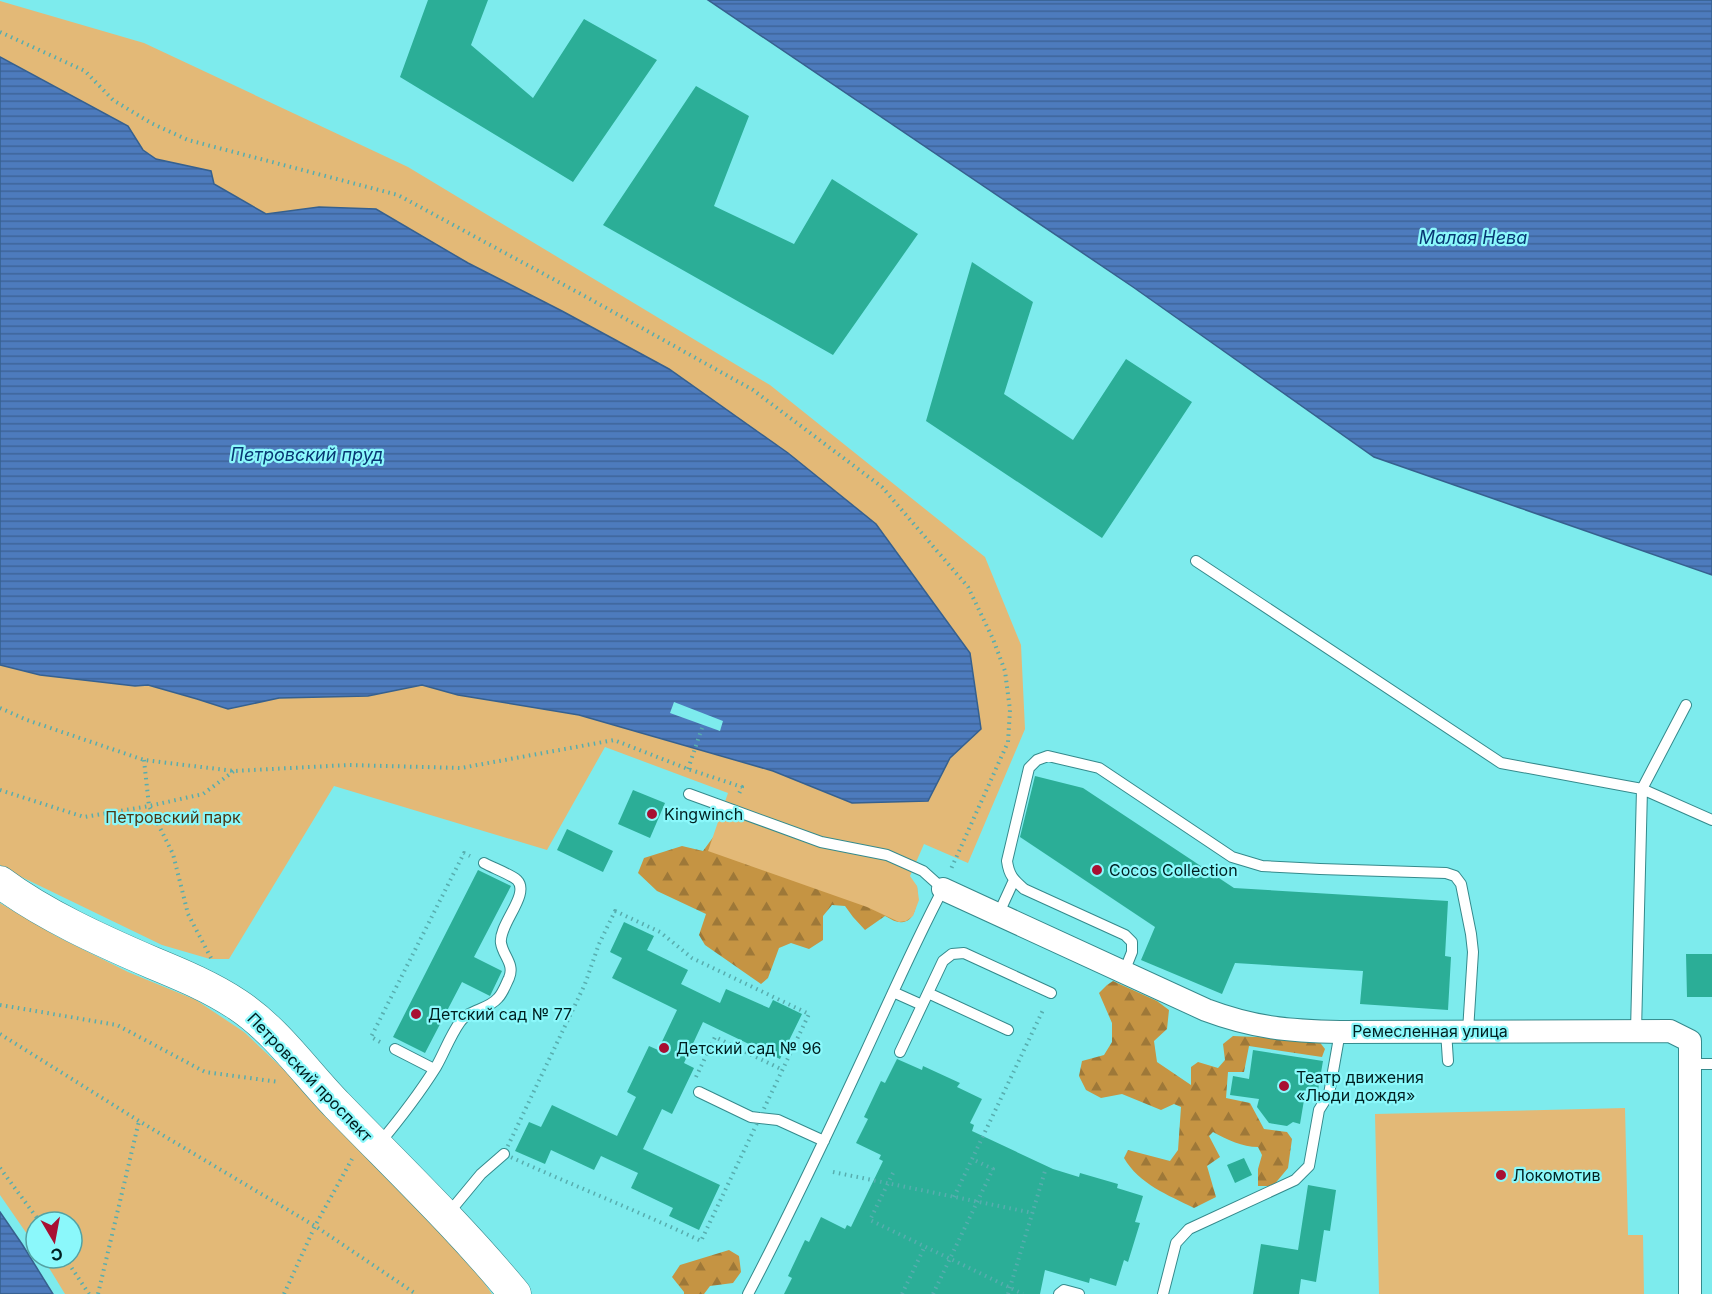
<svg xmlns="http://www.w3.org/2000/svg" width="1712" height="1294" font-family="Inter,sans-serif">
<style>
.forest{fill:url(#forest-firs)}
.park{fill:#e3b977}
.water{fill:url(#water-rules);stroke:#36608e;stroke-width:1.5}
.pier{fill:#7debed}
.building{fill:#2bae97}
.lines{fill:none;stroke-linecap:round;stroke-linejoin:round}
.lane-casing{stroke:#358a8c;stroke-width:12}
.street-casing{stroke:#358a8c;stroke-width:24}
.secondary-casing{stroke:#358a8c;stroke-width:33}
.path{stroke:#57adae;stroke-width:4;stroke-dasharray:1.5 4.5;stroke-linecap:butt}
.lane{stroke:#fff;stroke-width:10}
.street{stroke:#fff;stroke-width:22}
.secondary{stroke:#fff;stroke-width:32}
.poi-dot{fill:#a80f32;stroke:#8bf8fb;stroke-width:2}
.labels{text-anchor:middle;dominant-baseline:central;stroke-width:4.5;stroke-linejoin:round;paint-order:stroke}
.poi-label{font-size:16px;fill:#002021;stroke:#8bf8fb;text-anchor:start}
.park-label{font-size:16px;fill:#4c3714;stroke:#8bf8fb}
.street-label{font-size:16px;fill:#002021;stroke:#8bf8fb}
.water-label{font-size:18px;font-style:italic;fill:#083774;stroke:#8bf8fb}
</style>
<defs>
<pattern id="forest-firs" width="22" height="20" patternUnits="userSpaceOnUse" patternTransform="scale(1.5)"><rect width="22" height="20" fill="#c59443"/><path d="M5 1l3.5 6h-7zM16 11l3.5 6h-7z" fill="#9e7838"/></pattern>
<pattern id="water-rules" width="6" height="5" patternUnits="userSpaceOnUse" patternTransform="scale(1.5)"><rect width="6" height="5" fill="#4d7bbd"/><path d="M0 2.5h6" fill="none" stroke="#3e6499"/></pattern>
</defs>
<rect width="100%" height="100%" fill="#7debed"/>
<path class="forest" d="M 714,836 L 917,886 C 918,898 917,925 899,922 C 895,922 889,918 885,916 L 865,930 L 853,917 L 845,906 L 832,905 L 823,916 L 823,940 L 809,949 L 791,943 L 779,948 L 768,978 L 761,984 L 705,945 L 699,935 L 706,914 L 657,891 L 638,873 L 644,858 L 682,846 L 703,851 Z
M 1113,981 L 1157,1001 L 1169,1010 L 1167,1029 L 1154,1041 L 1157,1062 L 1191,1085 L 1191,1067 L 1198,1062 L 1218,1068 L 1225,1060 L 1223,1044 L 1233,1036 L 1318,1040 L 1325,1049 L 1322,1057 L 1249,1046 L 1244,1072 L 1228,1072 L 1226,1098 L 1250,1103 L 1264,1129 L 1287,1132 L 1292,1139 L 1288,1168 L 1273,1186 L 1258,1186 L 1258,1169 L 1262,1155 L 1258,1147 C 1242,1147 1228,1140 1213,1132 L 1209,1136 L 1220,1157 L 1207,1166 L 1216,1197 L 1194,1208 C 1168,1195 1139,1184 1124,1158 L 1128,1150 L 1170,1161 L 1178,1150 L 1181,1107 L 1174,1104 L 1161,1110 L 1122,1094 L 1101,1098 L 1086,1090 L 1079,1076 L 1082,1061 L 1104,1055 L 1112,1042 L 1112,1023 L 1099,993 L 1107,985 Z
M 729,1250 L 739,1256 L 741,1272 L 733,1283 L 710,1286 L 704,1294 L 684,1294 L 684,1292 L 672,1277 L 680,1265 Z"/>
<path class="park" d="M 0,1 L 144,43 L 408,167 L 770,385 L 985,557 L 1021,645 L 1025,729 L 968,863 L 924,844 L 910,876 L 917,886 L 919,900 L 913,916 L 906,921 L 899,922 L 867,907 L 708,851 L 728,793 L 605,747 L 547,850 L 334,786 L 229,959 L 210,959 L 162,945 L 7,870 L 0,865 L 0,665 L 40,675 L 135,686 L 148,685 L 197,699 L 228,709 L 279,698 L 368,696 L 422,685 L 459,695 L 579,715 L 773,771 L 852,803 L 928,801 L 950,758 L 981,729 L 970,653 L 932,603 L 669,369 L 562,311 L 468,263 L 376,209 L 319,207 L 266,214 L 214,184 L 211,171 L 156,159 L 143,150 L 128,126 L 0,57 Z
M 0,903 L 56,936 L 128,972 L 196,1000 L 244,1032 L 317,1101 L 460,1248 L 492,1294 L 65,1294 L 43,1258 L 72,1258 L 72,1222 L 36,1222 L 36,1247 L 0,1195 Z
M 1625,1108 L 1628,1235 L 1643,1235 L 1644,1294 L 1379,1294 L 1375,1114 Z"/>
<path class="water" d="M 708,0 L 1712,0 L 1712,575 L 1374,457 L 1133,287 Z
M 0,57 L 128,126 L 143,150 L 156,159 L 211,171 L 214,184 L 266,214 L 319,207 L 376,209 L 468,263 L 562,311 L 669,369 L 788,453 L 876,524 L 970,653 L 981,729 L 950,758 L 928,801 L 852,803 L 773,771 L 579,715 L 458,695 L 422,685 L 368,696 L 279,698 L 228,709 L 197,699 L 148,685 L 135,686 L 40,675 L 0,665 Z
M 0,1212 L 22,1244 L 53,1294 L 0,1294 Z"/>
<path class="pier" d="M 674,702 L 723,721 L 720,731 L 670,713 Z"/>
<path class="building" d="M 428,0 L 488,0 L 471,45 L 533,98 L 584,19 L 657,60 L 573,182 L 400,77 Z
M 696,86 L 749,116 L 714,206 L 794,244 L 832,179 L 918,234 L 833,355 L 603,225 Z
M 972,262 L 1033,302 L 1004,394 L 1073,440 L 1126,359 L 1192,402 L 1102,538 L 926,421 Z
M 1035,776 L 1083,788 L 1234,888 L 1448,901 L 1445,956 L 1451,957 L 1448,1010 L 1360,1004 L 1363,971 L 1235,963 L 1222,994 L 1141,960 L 1155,927 L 1020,837 Z
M 633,790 L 665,803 L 650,838 L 618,824 Z
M 567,829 L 613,851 L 603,872 L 557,850 Z
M 478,870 L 511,886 L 474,957 L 502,971 L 490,996 L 462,982 L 425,1053 L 393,1037 Z
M 624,922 L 654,936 L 647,950 L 688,970 L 681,984 L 720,1003 L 726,989 L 769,1008 L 773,1000 L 802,1014 L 780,1059 L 703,1022 L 684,1063 L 694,1068 L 672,1114 L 662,1109 L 643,1149 L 720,1185 L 699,1230 L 669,1216 L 673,1208 L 631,1188 L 638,1173 L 601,1156 L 594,1170 L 551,1150 L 545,1164 L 515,1151 L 529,1122 L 541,1127 L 552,1105 L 617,1136 L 636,1097 L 627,1092 L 649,1046 L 658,1050 L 677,1010 L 612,978 L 622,958 L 610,952 Z
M 1686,954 L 1712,954 L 1712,997 L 1687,997 Z
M 1253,1050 L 1323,1061 L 1318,1090 L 1306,1088 L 1300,1124 L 1293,1122 L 1287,1126 L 1269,1123 L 1257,1107 L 1259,1099 L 1230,1095 L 1233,1076 L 1249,1079 Z
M 897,1059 L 922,1070 L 923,1066 L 960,1083 L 957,1087 L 982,1099 L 970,1123 L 974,1125 L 972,1131 L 1053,1169 L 1079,1177 L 1080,1173 L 1118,1184 L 1117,1188 L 1143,1196 L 1135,1222 L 1140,1223 L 1128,1262 L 1124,1260 L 1116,1286 L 1090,1278 L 1089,1283 L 1045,1270 L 1040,1294 L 784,1294 L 792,1278 L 788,1276 L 805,1240 L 809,1242 L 821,1217 L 845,1229 L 847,1225 L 851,1227 L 883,1161 L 879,1159 L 881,1155 L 856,1143 L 868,1119 L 864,1117 L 881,1081 L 885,1083 Z
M 1244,1158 L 1252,1175 L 1235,1183 L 1227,1165 Z
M 1308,1185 L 1336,1190 L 1330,1231 L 1324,1230 L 1316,1282 L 1301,1279 L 1299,1294 L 1253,1294 L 1261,1244 L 1298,1250 Z"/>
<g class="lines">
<g class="lane-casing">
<path id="lane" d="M 1196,561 L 1501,763 L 1642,789 L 1712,820
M 689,794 L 821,842 L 887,855 L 923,871 L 943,889 C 915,942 891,997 866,1051 C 828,1133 790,1214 748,1294
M 998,915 L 1014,880
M 1124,972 L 1132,952 L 1132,942 L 1125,935 L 1024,889 C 1014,880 1009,876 1007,861 L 1029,768 L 1037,760 L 1048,756 L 1099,768 L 1232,857 L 1262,866 L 1320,869 L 1446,873 L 1455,876 L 1461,884 L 1471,934 L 1473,952 L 1468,1031
M 893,992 L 922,1005
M 928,993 L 1008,1030
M 1446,1031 L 1448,1061
M 1636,1031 L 1642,789 L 1686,705
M 395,1049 L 434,1069
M 900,1052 L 943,961 L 952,954 L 964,953 L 1051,993
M 1690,1064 L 1712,1064
M 699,1092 L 751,1117 L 778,1120 L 824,1141
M 378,1145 C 399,1120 419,1094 436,1067 C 444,1053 450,1036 460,1022 C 469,1009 488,1010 498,998 C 503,993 506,984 509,978 C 515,964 503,956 501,943 C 498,925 531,894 517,880 C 510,874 493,868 484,863
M 447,1215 L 481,1174 L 504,1154
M 1059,1294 L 1064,1290 L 1079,1294
M 1163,1294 L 1176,1243 L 1189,1229 L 1295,1180 L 1309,1166 L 1319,1110 L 1329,1094 L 1340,1032"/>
</g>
<g class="street-casing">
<path id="street" d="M 943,889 L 1206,1010 C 1254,1028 1289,1031 1340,1032 L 1670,1031 L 1690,1041 L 1690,1294"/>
</g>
<g class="secondary-casing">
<path id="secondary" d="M 0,882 C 44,915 102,941 153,963 C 182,975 211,987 238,1005 C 277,1031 305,1072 337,1105 C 397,1167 460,1227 515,1294"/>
</g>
<path class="path" d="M 0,32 L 85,71 L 113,100 L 151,123 L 188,140 L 398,195 L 590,299 L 753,390 L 882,487 L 968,587 L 993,639 L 1005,671 L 1010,710 L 1008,742 L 951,869
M 0,708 L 27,720 L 144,760 L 234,771 L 348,765 L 461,768 L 614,740 L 688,769 L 742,787 L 738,796
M 144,760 L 149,806 L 173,854 L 188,914 L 211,958
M 688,769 L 703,725
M 0,790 L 84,817 L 149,806 L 203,794 L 234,771
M 615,911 L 660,932 L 692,958 L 809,1014 L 701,1241 C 636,1210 569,1184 504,1154 L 585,984 L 599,944 Z
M 0,1005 L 117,1025 L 205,1072 L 279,1082
M 0,1034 L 139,1121 L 315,1226 L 416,1294
M 380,1042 L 371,1037 L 464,853 L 470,856
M 696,1077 L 715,1037 L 783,1070
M 0,1168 L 40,1222
M 833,1172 L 1033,1213
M 893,1173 L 870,1220 L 1023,1294
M 954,1197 L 1044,1008
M 65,1258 L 89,1294
M 98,1294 L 139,1121
M 284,1294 L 315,1226 L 352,1159
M 902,1294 L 925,1246
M 933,1294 L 993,1169 L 972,1159
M 1008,1294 L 1045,1171"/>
<use href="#lane" class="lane"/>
<use href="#street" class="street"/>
<use href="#secondary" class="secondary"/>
</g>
<g class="poi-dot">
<circle cx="652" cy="814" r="6"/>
<circle cx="1097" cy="870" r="6"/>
<circle cx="416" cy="1014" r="6"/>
<circle cx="664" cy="1048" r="6"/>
<circle cx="1284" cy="1086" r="6"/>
<circle cx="1501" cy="1175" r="6"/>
</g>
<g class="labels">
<g class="poi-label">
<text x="664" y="814">Kingwinch</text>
<text x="1109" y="870">Cocos Collection</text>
<text x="428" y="1014">Детский сад № 77</text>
<text x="676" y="1048">Детский сад № 96</text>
<text x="1296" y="1077">Театр движения<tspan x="1296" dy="18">«Люди дождя»</tspan></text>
<text x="1513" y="1175">Локомотив</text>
</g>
<g class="park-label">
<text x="173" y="817">Петровский парк</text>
</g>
<g class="street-label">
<text x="1430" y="1031">Ремесленная улица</text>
<text transform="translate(310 1077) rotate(46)">Петровский проспект</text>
</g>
<g class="water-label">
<text x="1473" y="237">Малая Нева</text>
<text x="307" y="454">Петровский пруд</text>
</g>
</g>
<g transform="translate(54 1240) rotate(170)"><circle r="28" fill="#8bf8fb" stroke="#53a2a4" stroke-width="1.5"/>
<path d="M0-4.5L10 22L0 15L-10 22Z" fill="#a80f32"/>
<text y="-9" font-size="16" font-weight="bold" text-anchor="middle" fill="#002021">С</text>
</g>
</svg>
